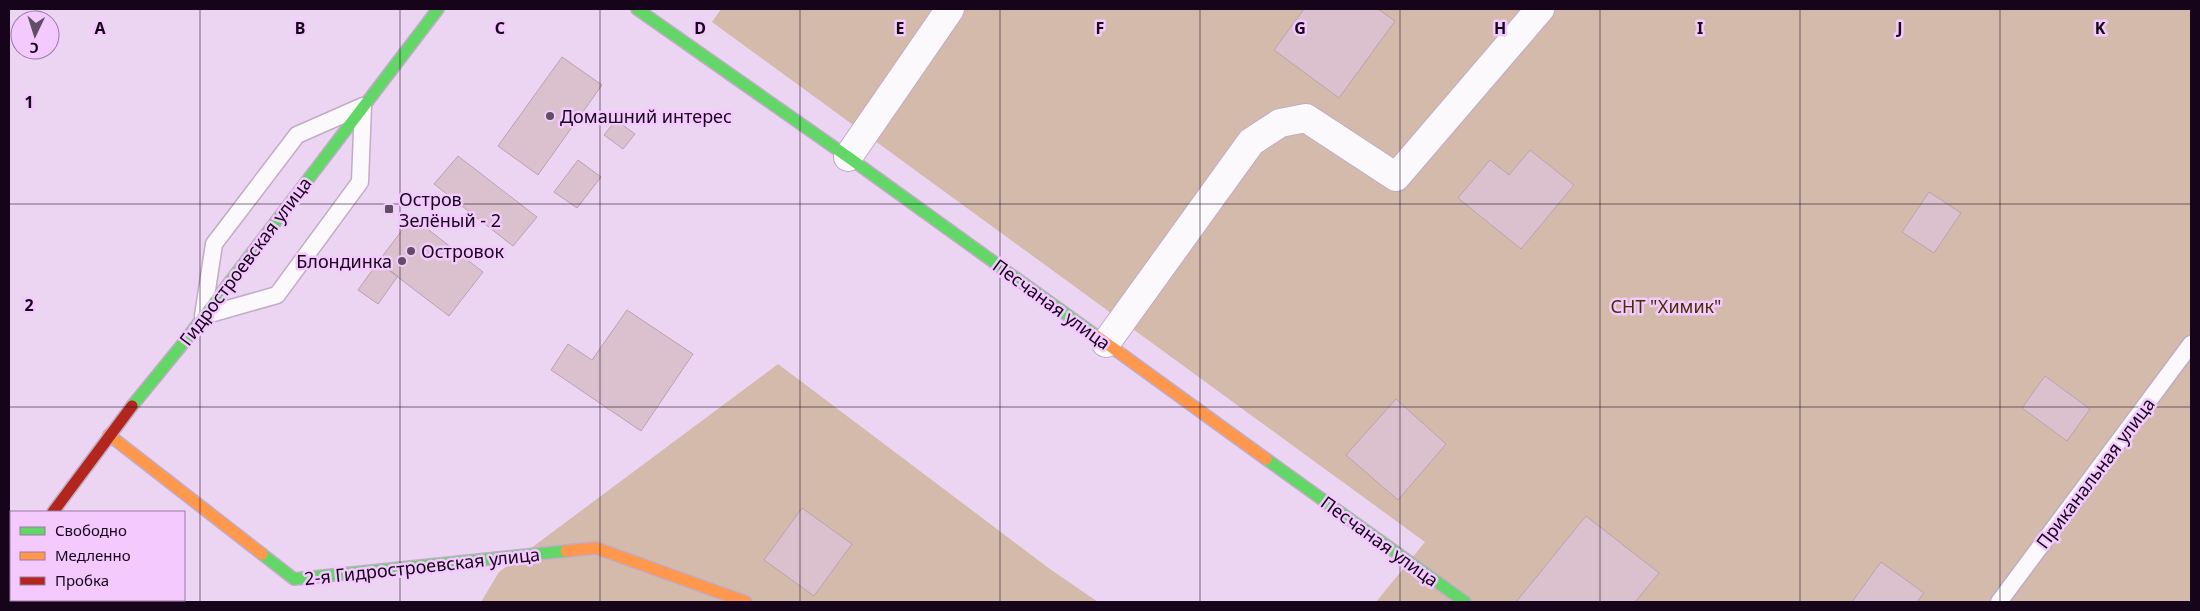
<svg xmlns="http://www.w3.org/2000/svg" width="2200" height="611" font-family="'Noto Sans',sans-serif">
<style>
.green{fill:#d4baab}
.building{fill:#dbc0cd;stroke:#bca2af}
.lines{fill:none;stroke-linecap:round;stroke-linejoin:round}
.lane-casing{stroke:#c1acc5;stroke-width:19}
.street-casing{stroke:#c1acc5;stroke-width:30}
.fast-casing{stroke:#c1acc5;stroke-width:14}
.slow-casing{stroke:#c1acc5;stroke-width:14}
.jam-casing{stroke:#c1acc5;stroke-width:14}
.lane{stroke:#fcf9fd;stroke-width:16}
.street{stroke:#fcf9fd;stroke-width:28}
.fast{stroke:#63d668;stroke-width:11}
.slow{stroke:#ff974d;stroke-width:11}
.jam{stroke:#b3261e;stroke-width:11}
.grid{fill:none;stroke:#16041a;stroke-width:1;stroke-opacity:0.55}
.poi-dot{fill:#614d66;stroke:#f3c9fe;stroke-width:2}
.labels{text-anchor:middle;dominant-baseline:central;stroke-width:5;stroke-linejoin:round;paint-order:stroke}
.poi-label{font-size:18px;fill:#16041a;stroke:#f3c9fe;text-anchor:start}
.street-label{font-size:18px;fill:#16041a;stroke:#f3c9fe}
.park-label{font-size:18px;fill:#452e00;stroke:#f3c9fe}
.grid-label{font-size:16px;text-anchor:middle;font-weight:bold;fill:#16041a;stroke:#f3c9fe;stroke-width:5;stroke-linejoin:round;paint-order:stroke}
</style>
<rect width="100%" height="100%" fill="#ecd5f2"/>
<path class="green" d="M 721,9 L 2191,9 L 2191,602 L 1376,602 L 1425,542 L 712,22 Z
M 778,364 L 1050,569 L 1098,602 L 481,602 L 499,572 Z"/>
<path class="building" d="M 1304,9 L 1378,9 L 1395,21 L 1339,98 L 1274,50 Z
M 562,57 L 602,85 L 538,175 L 498,146 Z
M 616,120 L 635,134 L 623,149 L 604,135 Z
M 1530,150 L 1574,185 L 1521,249 L 1458,198 L 1490,160 L 1509,175 Z
M 458,156 L 537,217 L 513,246 L 434,184 Z
M 578,160 L 601,177 L 577,208 L 554,192 Z
M 1929,192 L 1961,213 L 1934,253 L 1902,232 Z
M 412,217 L 483,272 L 449,316 L 378,262 Z
M 378,262 L 398,276 L 378,304 L 358,290 Z
M 627,310 L 693,354 L 641,431 L 551,370 L 568,344 L 592,360 Z
M 2045,376 L 2090,409 L 2067,441 L 2022,408 Z
M 1396,399 L 1446,444 L 1398,500 L 1346,455 Z
M 802,508 L 852,544 L 814,596 L 764,560 Z
M 1586,516 L 1659,573 L 1635,602 L 1516,602 Z
M 1881,562 L 1924,593 L 1917,602 L 1852,602 Z"/>
<g class="lines">
<g class="lane-casing">
<path id="lane" d="M 363,106 L 360,182 L 277,295 L 203,316 L 214,244 L 297,135 Z
M 1999,602 L 2191,344"/>
</g>
<g class="street-casing">
<path id="street" d="M 848,157 L 950,9
M 1106,343 L 1251,142 L 1280,123 L 1306,118 L 1396,177 L 1540,9"/>
</g>
<g class="fast-casing">
<path id="fast" d="M 637,9 L 848,157 L 1095,335
M 132,406 L 181,346 L 438,9
M 1266,459 L 1465,602
M 262,554 L 294,579 L 566,551"/>
</g>
<g class="slow-casing">
<path id="slow" d="M 1095,335 L 1266,459
M 109,435 L 262,554
M 566,551 L 596,548 L 746,602
M 9,575 L 11,572"/>
</g>
<g class="jam-casing">
<path id="jam" d="M 53,512 L 132,406"/>
</g>
<use href="#lane" class="lane"/>
<use href="#street" class="street"/>
<use href="#fast" class="fast"/>
<use href="#slow" class="slow"/>
<use href="#jam" class="jam"/>
</g>
<path class="grid" d="M 200,9 L 200,602M 400,9 L 400,602M 600,9 L 600,602M 800,9 L 800,602M 1000,9 L 1000,602M 1200,9 L 1200,602M 1400,9 L 1400,602M 1600,9 L 1600,602M 1800,9 L 1800,602M 2000,9 L 2000,602M 9,204 L 2191,204M 9,407 L 2191,407"/>
<g class="poi-dot">
<circle cx="550" cy="116" r="5"/>
<rect x="384" y="204" width="10" height="10" rx="2.5"/>
<circle cx="411" cy="251" r="5"/>
<circle cx="402" cy="261" r="5"/>
</g>
<g class="labels">
<g class="poi-label">
<text x="560" y="116">Домашний интерес</text>
<text x="399" y="199">Остров<tspan x="399" dy="21">Зелёный - 2</tspan></text>
<text x="421" y="251">Островок</text>
<text x="392" y="261" text-anchor="end">Блондинка</text>
</g>
<g class="street-label">
<text transform="translate(245 261) rotate(-53)">Гидростроевская улица</text>
<text transform="translate(1052 304) rotate(36)">Песчаная улица</text>
<text transform="translate(2095 473) rotate(-53)">Приканальная улица</text>
<text transform="translate(1380 541) rotate(36)">Песчаная улица</text>
<text transform="translate(422 566) rotate(-6)">2-я Гидростроевская улица</text>
</g>
<g class="park-label">
<text x="1666" y="306">СНТ "Химик"</text>
</g>
</g>
<g class="grid-label">
<text x="100" y="34">A</text>
<text x="300" y="34">B</text>
<text x="500" y="34">C</text>
<text x="700" y="34">D</text>
<text x="900" y="34">E</text>
<text x="1100" y="34">F</text>
<text x="1300" y="34">G</text>
<text x="1500" y="34">H</text>
<text x="1700" y="34">I</text>
<text x="1900" y="34">J</text>
<text x="2100" y="34">K</text>
<text x="29" y="108">1</text>
<text x="29" y="311">2</text>
</g>
<rect width="2200" height="611" fill="none" stroke="#16041a" stroke-width="20"/>
<rect x="10" y="511" width="175" height="90" fill="#f3c9fe" stroke="#9b7aa3"/>
<rect x="20" y="527" width="25" height="8" fill="#63d668" stroke="#9b7aa3"/>
<text x="55" y="536" font-size="15" fill="#16041a">Свободно</text>
<rect x="20" y="552" width="25" height="8" fill="#ff974d" stroke="#9b7aa3"/>
<text x="55" y="561" font-size="15" fill="#16041a">Медленно</text>
<rect x="20" y="577" width="25" height="8" fill="#b3261e" stroke="#9b7aa3"/>
<text x="55" y="586" font-size="15" fill="#16041a">Пробка</text>
<g transform="translate(35 35) rotate(184)"><circle r="24" fill="#f3c9fe" stroke="#9b7aa3"/>
<path d="M0-4L9 19L0 12L-9 19Z" fill="#614d66"/>
<text y="-8" font-size="14" font-weight="bold" text-anchor="middle" fill="#16041a">С</text>
</g>
</svg>
